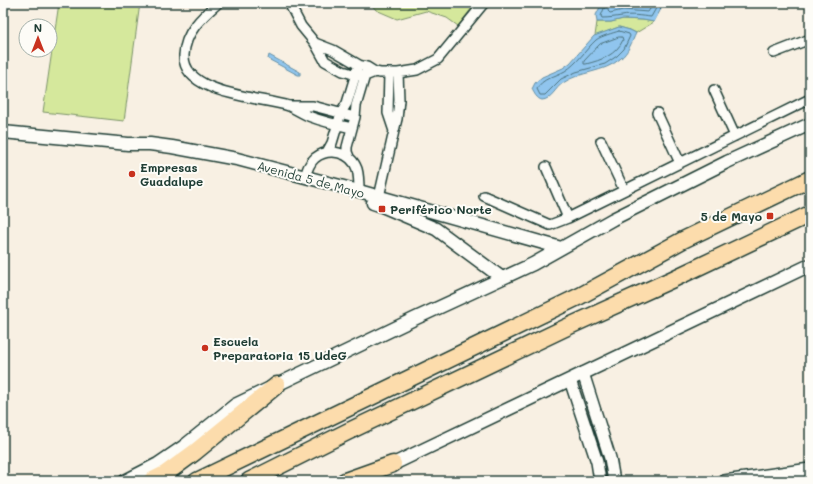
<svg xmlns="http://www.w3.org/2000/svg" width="813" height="484" font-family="Mali,sans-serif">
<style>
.green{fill:#d5e89c;stroke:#7a9268}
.water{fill:#90c5ee;stroke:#638fa4}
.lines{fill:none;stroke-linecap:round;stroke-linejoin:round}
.shore{stroke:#4c737e;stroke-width:1}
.minor-casing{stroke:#1f3d34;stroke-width:12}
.tertiary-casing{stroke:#1f3d34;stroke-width:14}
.secondary-casing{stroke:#1f3d34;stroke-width:15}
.motorway-casing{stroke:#1f3d34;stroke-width:19}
.minor{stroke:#fdfcf7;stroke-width:9}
.tertiary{stroke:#fdfcf7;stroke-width:11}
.secondary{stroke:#fdfcf7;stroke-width:12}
.motorway{stroke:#fcdcac;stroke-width:16}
.poi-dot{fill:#c8321e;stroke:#fdfcf7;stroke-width:1.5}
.labels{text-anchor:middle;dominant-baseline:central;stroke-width:4;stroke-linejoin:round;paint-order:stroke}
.poi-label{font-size:12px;font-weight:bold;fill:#1f3d34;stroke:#fdfcf7;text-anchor:start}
.street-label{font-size:12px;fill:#1f3d34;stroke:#fdfcf7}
</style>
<rect width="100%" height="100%" fill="#f8f0e3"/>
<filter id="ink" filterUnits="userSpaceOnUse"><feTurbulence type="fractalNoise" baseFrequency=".025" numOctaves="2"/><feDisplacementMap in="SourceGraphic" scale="8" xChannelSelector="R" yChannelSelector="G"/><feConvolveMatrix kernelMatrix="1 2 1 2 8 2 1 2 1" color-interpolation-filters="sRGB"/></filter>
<g filter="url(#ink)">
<path class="green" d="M 59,3 L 140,3 L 124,121 L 43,112 Z
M 370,3 L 473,3 L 475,4 L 458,26 L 447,18 L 426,11 L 397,19 L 376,10 Z
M 623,19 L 643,20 L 654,22 L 636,33 L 630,30 L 619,27 L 595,36 L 597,22 L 611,22 Z"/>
<path class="water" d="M 602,3 L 663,3 L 662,7 L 654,22 L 643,20 L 623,19 L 611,22 L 597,22 L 596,15 Z
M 619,27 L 630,30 L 636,33 C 632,42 628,53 620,59 C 604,73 580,71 563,83 C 556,87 551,100 542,100 C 537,99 534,93 532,89 L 535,83 L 542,77 L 563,68 L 570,63 L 594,36 Z
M 269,55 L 300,72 L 300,75 L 298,75 L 268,59 Z"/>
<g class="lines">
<path class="shore" d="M 605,3 L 605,6 L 601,16 L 602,18 C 609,18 615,17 622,16 C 631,14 641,16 651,17 L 659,3
M 610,3 L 608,11 L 610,13 L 623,10 L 648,12 L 654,3
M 619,31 L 629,34 L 630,36 L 624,49 L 617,56 L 605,64 L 576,72 L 561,79 L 545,95 L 540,95 L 537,89 C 541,79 556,76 565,71 C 578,63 585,50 596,40 C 601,36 613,33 619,31 Z
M 619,37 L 622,37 L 623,40 C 616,55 602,60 586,64 L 584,64 L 584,61 L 600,44 Z"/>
<g class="minor-casing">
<path id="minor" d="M 218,3 C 202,17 185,32 184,55 C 182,95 262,97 289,106 C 296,109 303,114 311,117 C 324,122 338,125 352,128
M 289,3 L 301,26 L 315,43 L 325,61 L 343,71 L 356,75 L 365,76 L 375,72
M 315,43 L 333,50 L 359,65 L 367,67 L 375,72 L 380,73 L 398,73 L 417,70 L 438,59 L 484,3
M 774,53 L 810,39
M 389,73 L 388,113 L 394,131
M 714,90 L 735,136
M 290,106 L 313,106 L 355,117
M 657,113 L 680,163
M 601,141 L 624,190
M 327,152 L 332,143 L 341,113 L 347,103 L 357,70
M 349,157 L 347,152 L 347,147 L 355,117 L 356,106 L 366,72
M 546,167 L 568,218
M 305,177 C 307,170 309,163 315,158 C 329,147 351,152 357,169 C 359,176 359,184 359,191
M 484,196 L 550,225 L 568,218 L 810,99
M 379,197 L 394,131 L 397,119 L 399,100 L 398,73"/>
</g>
<g class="tertiary-casing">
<path id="tertiary" d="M 583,373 L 610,458 L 614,481
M 570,380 L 597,462 L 600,481
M 724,481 L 810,469
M 791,481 L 810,478"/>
</g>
<g class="secondary-casing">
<path id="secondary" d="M 3,132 L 128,144 L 150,144 L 172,147 L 237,159 L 359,191 L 547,244 L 561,248
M 373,203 L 382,206 L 436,229 L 502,278
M 385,468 L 810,265
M 125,481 L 158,464 L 183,447 L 235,405 L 414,319 L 533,264 L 613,219 L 727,162 L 810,124"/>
</g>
<g class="motorway-casing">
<path id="motorway" d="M 151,481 L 165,474 L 195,452 L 277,385
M 197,481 L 580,296 L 683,240 L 810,179
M 249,481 L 347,432 L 565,328 L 673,279 L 810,214
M 345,481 L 393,464"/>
</g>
<use href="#minor" class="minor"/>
<use href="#tertiary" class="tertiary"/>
<use href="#secondary" class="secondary"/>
<use href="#motorway" class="motorway"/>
</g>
</g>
<g class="poi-dot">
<circle cx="132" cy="174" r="4"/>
<rect x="378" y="205" width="8" height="8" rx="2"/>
<rect x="766" y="212" width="8" height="8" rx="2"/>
<circle cx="205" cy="348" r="4"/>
</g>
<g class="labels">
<g class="poi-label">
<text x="140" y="167">Empresas<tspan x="140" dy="14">Guadalupe</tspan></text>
<text x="390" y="209">Periférico Norte</text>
<text x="762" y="216" text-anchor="end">5 de Mayo</text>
<text x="213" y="341">Escuela<tspan x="213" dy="14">Preparatoria 15 UdeG</tspan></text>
</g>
<g class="street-label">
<text transform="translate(311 179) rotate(15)">Avenida 5 de Mayo</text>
</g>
</g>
<rect width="813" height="484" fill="none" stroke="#fdfcf7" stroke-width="16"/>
<rect x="8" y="8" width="797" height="468" fill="none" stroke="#1f3d34" stroke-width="1.5" filter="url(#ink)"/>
<g transform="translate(38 38)"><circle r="19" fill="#fdfcf7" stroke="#a4b0a9"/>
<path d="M0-3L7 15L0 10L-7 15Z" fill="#c8321e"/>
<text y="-6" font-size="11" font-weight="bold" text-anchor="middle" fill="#1f3d34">N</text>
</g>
</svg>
